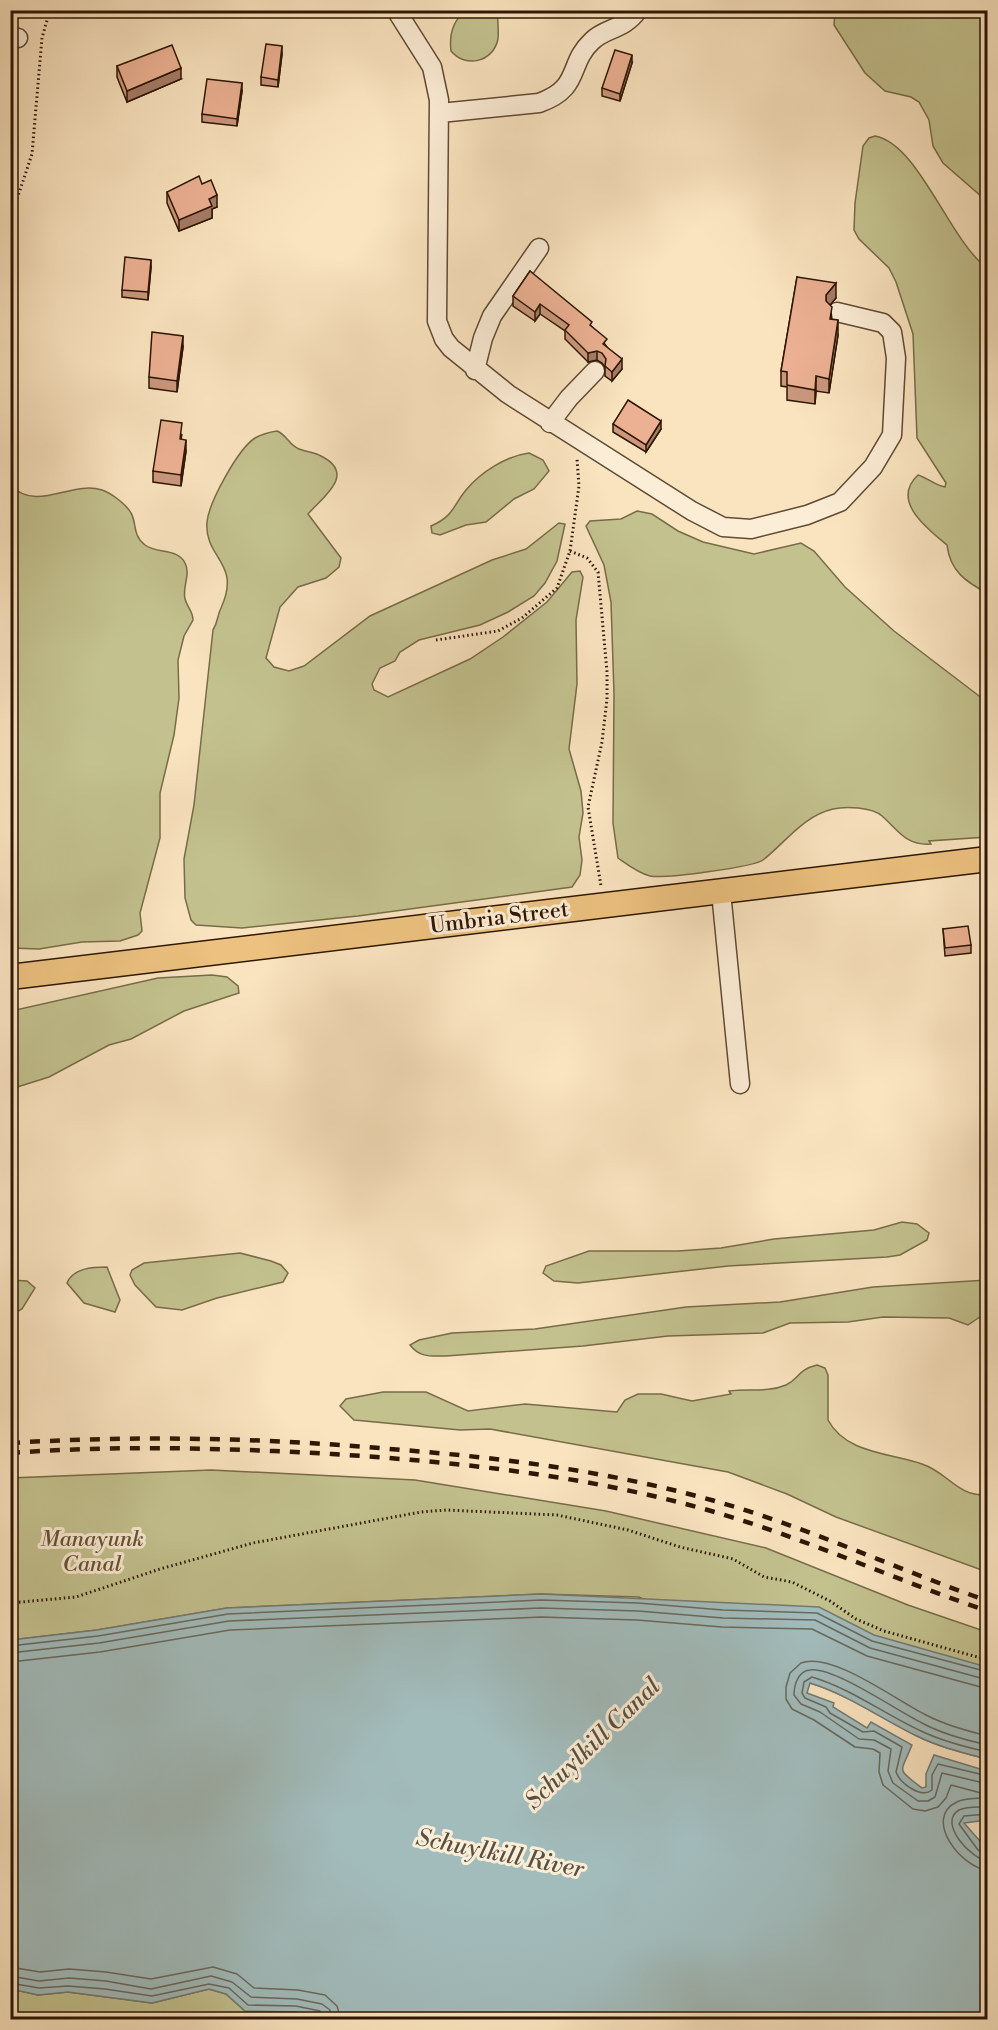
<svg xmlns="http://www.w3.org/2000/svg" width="998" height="2030" font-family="'Libre Bodoni',serif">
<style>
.green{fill:#c3c28f;stroke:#786c48;stroke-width:1.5}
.water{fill:#a2bcbc;stroke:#747a72;stroke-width:1.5}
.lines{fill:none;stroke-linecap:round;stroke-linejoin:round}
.shore{stroke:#68695f;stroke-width:1.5}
.minor-casing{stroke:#614a32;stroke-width:21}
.major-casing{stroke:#2e1602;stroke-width:27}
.path{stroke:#2e1602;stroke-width:3;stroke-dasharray:1.5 3;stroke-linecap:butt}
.minor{stroke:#fcedd6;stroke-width:18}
.major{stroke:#edc280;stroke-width:24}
.rail{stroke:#2e1602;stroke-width:4.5;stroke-dasharray:10 10;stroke-linecap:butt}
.wall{fill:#cb987e;stroke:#2e1602;stroke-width:1.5}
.shaded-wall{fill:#a57c67;stroke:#2e1602;stroke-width:1.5}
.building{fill:#ecb193;stroke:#2e1602;stroke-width:1.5}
.labels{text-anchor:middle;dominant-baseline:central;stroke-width:6;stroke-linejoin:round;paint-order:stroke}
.street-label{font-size:22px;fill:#2e1602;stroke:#fcedd6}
.park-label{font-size:22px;font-style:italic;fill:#625233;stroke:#fcedd6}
.water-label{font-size:24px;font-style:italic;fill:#575043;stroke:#fcedd6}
</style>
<rect width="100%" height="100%" fill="#fae4c0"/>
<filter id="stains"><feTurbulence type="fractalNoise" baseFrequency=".00333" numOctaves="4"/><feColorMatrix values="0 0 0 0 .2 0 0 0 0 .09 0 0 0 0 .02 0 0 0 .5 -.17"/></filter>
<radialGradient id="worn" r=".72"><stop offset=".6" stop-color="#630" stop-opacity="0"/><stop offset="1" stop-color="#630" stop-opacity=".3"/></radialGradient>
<path class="green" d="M 465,11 L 498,11 C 497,20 499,30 498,39 C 493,63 465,68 451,51 C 449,35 453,21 465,11 Z
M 835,11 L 987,11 L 987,205 L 982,197 L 943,163 L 933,146 L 929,120 L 919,102 L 911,97 L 885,91 L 865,73 L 834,25 Z
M 875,136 C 919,144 949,240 987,268 L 987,593 C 966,582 950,571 947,545 C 928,529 890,501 918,475 C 928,478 936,486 945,487 L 946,483 L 917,438 L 913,334 L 896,282 L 889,268 L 859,239 L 854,230 L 855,203 L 863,146 L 869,138 Z
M 277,431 C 287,435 289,445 299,449 C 306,452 314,452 321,456 C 357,474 323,497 308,514 L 341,558 L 339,567 L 326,578 L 298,587 L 280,607 L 266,658 L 274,667 L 289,671 L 304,666 L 370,616 L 492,560 L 526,549 L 559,523 L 565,524 L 557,561 L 545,583 L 534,596 L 508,612 L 480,625 L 419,640 L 400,652 L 395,661 L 380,668 L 372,684 L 374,690 L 388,697 L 470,659 L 503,637 L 547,602 L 572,572 L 580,571 L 583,577 L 576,620 L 577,684 L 569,749 L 581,791 L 583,813 L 579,837 L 582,860 L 580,875 L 572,887 L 358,916 L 242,928 L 196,925 L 191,920 L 185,898 L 184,859 L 194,805 L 213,630 C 218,622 217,616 221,608 C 242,562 204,559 207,522 C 209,502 238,449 255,438 C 262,434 270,432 277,431 Z
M 529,453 L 543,460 L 549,471 L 534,489 L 514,499 L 486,522 L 466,525 L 440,535 L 432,533 L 431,526 C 454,516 452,507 466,490 C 481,472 506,456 529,453 Z
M 10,485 C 38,513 71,480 102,490 C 111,493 126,504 131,513 C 137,523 132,535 145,545 C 157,554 178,548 185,563 C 191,574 182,587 185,599 C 187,607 193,611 193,620 L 184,636 L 178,660 L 179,698 L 174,735 L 160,793 L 160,838 L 140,913 L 142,931 L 138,935 L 120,941 L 82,942 L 39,949 L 11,948 Z
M 637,511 L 652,514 L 678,531 L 703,542 L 754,554 L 801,543 L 814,551 L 845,587 L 894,631 L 987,702 L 987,837 L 929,841 L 931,844 C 906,846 898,830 882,816 C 872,807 845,806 833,809 C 803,816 786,842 763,860 C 754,867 663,879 650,876 C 638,873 628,865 618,858 L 613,823 L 614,694 L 611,602 L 604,565 L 586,526 L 590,521 L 621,519 Z
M 212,975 L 227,977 L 238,986 L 239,993 L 184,1011 L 131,1039 L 109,1045 L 49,1077 L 11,1089 L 11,1011 L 158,978 Z
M 902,1222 L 917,1224 L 929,1233 L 927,1240 L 900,1255 L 887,1257 L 728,1266 L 578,1283 L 554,1281 L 543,1273 L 546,1266 L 589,1251 L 678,1251 L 721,1248 L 774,1239 L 874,1230 Z
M 240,1253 L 271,1261 L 281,1265 L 288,1273 L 283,1282 L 217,1298 L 182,1310 L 156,1307 L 135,1285 L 130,1275 L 132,1270 L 144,1263 Z
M 107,1267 L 120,1300 L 115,1312 L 84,1303 L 67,1283 C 73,1268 93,1267 107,1267 Z
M 11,1280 L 27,1281 L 35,1288 L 22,1309 L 11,1315 Z
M 987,1280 L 987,1312 L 968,1325 L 949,1318 L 883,1317 L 848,1322 L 790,1323 L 763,1333 L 668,1336 L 583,1346 L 446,1356 C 431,1356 420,1358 410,1345 L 419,1340 L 452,1333 L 535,1329 L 686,1307 L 780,1302 L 873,1287 Z
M 817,1365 L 825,1368 L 828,1375 L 828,1420 C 846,1454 891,1453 922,1464 C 949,1473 956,1496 987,1495 L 987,1572 L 836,1517 L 787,1494 L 728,1472 L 490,1429 L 460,1430 L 354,1420 L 340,1406 L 346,1399 L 383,1392 L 426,1392 L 468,1411 L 525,1404 L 617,1412 L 625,1400 L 638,1394 L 661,1394 L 692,1401 L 731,1394 L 729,1391 C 748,1388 767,1393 786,1385 C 800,1378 797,1370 817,1365 Z
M 211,1470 L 415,1480 L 606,1511 L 766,1548 L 908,1605 L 987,1632 L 987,1759 C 964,1753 939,1747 917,1736 C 881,1718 849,1695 810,1683 L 639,1597 L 541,1594 L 227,1608 L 97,1630 L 11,1640 L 10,1478 Z
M 11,1989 L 38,1995 L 68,1992 L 152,2003 L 209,1989 L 226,1994 L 245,2011 L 296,2012 L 331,2019 L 11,2020 Z"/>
<path class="water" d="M 541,1594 L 819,1607 L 874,1635 L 987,1667 L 987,1759 C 964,1753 939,1747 917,1736 C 881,1719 849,1695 810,1683 L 807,1693 L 834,1703 L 833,1707 L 867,1728 L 871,1722 L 912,1745 C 901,1773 895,1768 922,1788 L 926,1787 L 926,1774 L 934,1755 L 987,1771 L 987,1820 L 964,1823 L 987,1849 L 987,2019 L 331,2020 L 296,2012 L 245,2011 L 226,1994 L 209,1989 L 152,2003 L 68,1992 L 38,1995 L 11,1989 L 11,1640 L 97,1630 L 227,1608 Z"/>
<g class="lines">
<path class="shore" d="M 10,1646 L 98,1636 L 228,1614 L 541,1600 L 638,1603 L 723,1610 L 817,1613 L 872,1641 L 988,1672
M 10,1653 L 99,1643 L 229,1621 L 541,1608 L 638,1611 L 723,1618 L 815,1620 L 870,1648 L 988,1680
M 10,1662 L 100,1652 L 230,1630 L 541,1617 L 637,1620 L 722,1627 L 812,1629 L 867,1656 L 988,1689
M 988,1736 C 967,1731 945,1725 926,1715 C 897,1701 832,1651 801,1663 L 790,1673 L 786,1687 L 786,1699 L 792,1709 L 814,1720 L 855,1747 L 873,1749 L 880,1753 L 879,1772 L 883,1785 L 913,1809 L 925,1811 L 938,1807 L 946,1798 L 951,1785 L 981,1793 L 980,1798 C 973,1799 964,1798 957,1802 C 922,1818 962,1869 988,1870
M 988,1745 C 965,1740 942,1734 922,1723 C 897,1711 835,1667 810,1670 C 798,1671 794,1685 794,1695 L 801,1704 L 820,1712 L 859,1739 L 874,1740 L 891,1749 L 888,1771 L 893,1783 L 918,1801 L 928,1801 L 935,1797 L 942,1773 L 988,1784
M 988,1752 C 965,1747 942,1741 921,1731 C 884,1714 852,1689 812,1677 L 804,1682 L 802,1693 L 805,1698 L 826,1707 L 830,1713 L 863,1732 L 874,1731 L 902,1747 L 896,1772 C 900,1783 921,1799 932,1790 L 932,1775 L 938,1764 L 988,1776
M 988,1807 C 979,1807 967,1806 959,1810 C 937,1823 972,1860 988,1861
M 988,1814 L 964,1816 L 959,1824 L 978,1850 L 988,1854
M 10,1967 L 40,1972 L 69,1969 L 106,1972 L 151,1979 L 213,1967 L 237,1974 L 254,1988 L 298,1990 L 325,1995 L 337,2006 L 341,2020
M 10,1976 L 39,1981 L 69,1978 L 106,1981 L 151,1989 L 211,1976 L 232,1982 L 251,1997 L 297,1999 L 322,2004 L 330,2010 L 332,2020
M 10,1983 L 39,1988 L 68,1986 L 105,1989 L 152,1996 L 209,1984 L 229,1988 L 248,2005 L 296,2006 L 320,2011 L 324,2020"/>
<g class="minor-casing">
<path id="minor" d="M 396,10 L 432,67 L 439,100 L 437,321 L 444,339 L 451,348 L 508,394 L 692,511 L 723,527 L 751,529 L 807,515 L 840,502 L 873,467 L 892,435 L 896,358 L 892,332 L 883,323 L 837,312
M 10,37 L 18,38
M 440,113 L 539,103 C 582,88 567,64 592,41 C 606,27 623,31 638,10
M 475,370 L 483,338 L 492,316 L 539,248
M 550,423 L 569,398 L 595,371
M 721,892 L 740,1084"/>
</g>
<g class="major-casing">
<path id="major" d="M 10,977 L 988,859"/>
</g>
<path class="path" d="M 10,220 L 32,154 L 42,38 L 50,10
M 570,551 L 587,558 L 598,572 L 607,672 L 607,699 L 602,742 L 588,807 L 601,886
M 436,640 L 498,631 L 522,618 L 557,588 L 570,551 L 579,486 L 577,459
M 10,1603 L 76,1597 L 160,1569 L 253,1543 L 421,1512 L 446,1510 L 557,1515 L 628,1530 L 680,1547 L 733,1559 L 764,1577 L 792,1582 L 830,1601 L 856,1619 L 884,1631 L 988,1660"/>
<use href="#minor" class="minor"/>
<use href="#major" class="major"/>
<path class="rail" d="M 10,1443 C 141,1435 271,1438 402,1450 C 504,1458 605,1471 704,1498 C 801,1524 893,1568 988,1601
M 10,1453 C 118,1445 225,1448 332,1454 C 457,1462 583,1475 704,1509 C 801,1536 892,1579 988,1611"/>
</g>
<path class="wall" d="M 282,54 L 278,87 L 261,85 L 261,77 Z
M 632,63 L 620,101 L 602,96 L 602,88 Z
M 117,66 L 181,79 L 127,102 L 117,77 Z
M 242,91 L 237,126 L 202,122 L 202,114 Z
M 202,184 L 217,207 L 212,209 L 212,218 L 179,231 L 167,203 L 167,192 Z
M 151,267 L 148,300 L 122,297 L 122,290 Z
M 530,271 L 592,327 L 607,347 L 622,369 L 612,381 L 605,376 L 605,367 L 602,363 L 597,360 L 588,362 L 565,339 L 565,331 L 540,314 L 535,321 L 513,306 L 513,296 Z
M 797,277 L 836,298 L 830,305 L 832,319 L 838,335 L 829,393 L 816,391 L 815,404 L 787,400 L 787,387 L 781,386 L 781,371 Z
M 183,347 L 177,392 L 149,388 L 149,377 Z
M 613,424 L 661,429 L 646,452 L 613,432 Z
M 182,434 L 181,439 L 186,451 L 181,486 L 153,482 L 153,471 Z
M 943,929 L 971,945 L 971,953 L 945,956 Z"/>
<path class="shaded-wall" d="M 282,46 L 282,54 L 278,87 L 278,80 Z
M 632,55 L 632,63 L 620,101 L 620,94 Z
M 181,68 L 181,79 L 127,102 L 127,91 Z
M 242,83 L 242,91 L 237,126 L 237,119 Z
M 217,195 L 217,207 L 212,209 L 212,218 L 179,231 L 179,220 L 209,199 Z
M 151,260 L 151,267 L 148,300 L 148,292 Z
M 836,283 L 836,298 L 826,310 L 826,295 Z
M 540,304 L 540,314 L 535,321 L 535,312 Z
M 838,320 L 838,335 L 829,393 L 829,379 Z
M 183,336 L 183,347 L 177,392 L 177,381 Z
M 597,351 L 597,360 L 588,362 L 588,353 Z
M 622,359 L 622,369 L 612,381 L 612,372 Z
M 816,376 L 816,391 L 815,404 L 815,390 Z
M 661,421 L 661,429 L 646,452 L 646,445 Z
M 186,440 L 186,451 L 181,486 L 181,475 Z"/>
<path class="building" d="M 266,44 L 282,46 L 278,80 L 261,77 Z
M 172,45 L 181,68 L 127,91 L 117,66 Z
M 615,50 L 632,55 L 620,94 L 602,88 Z
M 207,79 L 242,83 L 237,119 L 202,114 Z
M 199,176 L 202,184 L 211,180 L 217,195 L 209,199 L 212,206 L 179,220 L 167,192 Z
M 125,257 L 151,260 L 148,292 L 122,290 Z
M 530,271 L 592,322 L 590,325 L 607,339 L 603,344 L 622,359 L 612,372 L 605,366 L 606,359 L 602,353 L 597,351 L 588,353 L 565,330 L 569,325 L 540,304 L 535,312 L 513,296 Z
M 797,277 L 836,283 L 826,295 L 826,301 L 832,307 L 830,319 L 838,320 L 829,379 L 816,376 L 815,390 L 787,385 L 787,372 L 781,371 Z
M 152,332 L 183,336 L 177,381 L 149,377 Z
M 628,400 L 661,421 L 646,445 L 613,424 Z
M 161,420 L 182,423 L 180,439 L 186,440 L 181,475 L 153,471 Z
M 968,926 L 971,945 L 945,948 L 943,929 Z"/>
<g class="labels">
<g class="street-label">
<text transform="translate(499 918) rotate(-7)">Umbria Street</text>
</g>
<g class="park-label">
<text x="92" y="1539">Manayunk<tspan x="92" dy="25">Canal</tspan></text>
</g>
<g class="water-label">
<text transform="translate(593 1744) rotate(-44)">Schuylkill Canal</text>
<text transform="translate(500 1854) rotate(11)">Schuylkill River</text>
</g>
</g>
<rect width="998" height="2030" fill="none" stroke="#fae4c0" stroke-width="36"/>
<rect x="12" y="12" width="974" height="2006" fill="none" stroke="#2e1602" stroke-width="3"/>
<rect x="18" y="18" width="962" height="1994" fill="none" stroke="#2e1602" stroke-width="1.5"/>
<rect width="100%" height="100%" filter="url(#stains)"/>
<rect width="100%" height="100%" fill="url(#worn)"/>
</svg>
